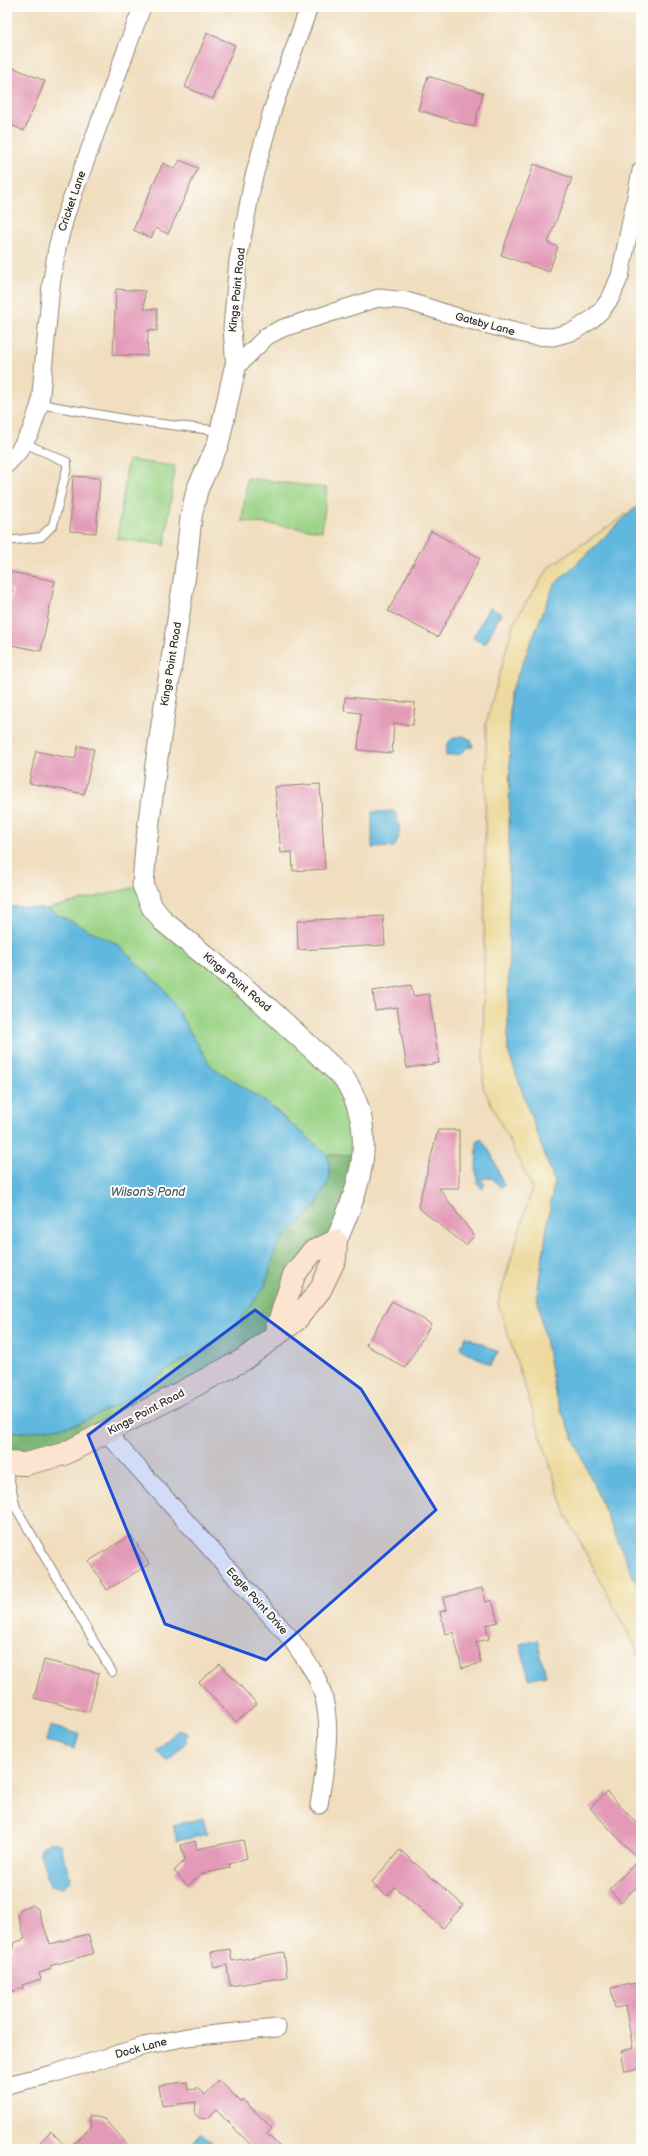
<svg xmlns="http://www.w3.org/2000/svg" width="648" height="2156" font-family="'Balsamiq Sans',sans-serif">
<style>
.green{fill:#9bd487;stroke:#638059}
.forest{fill:#7cb674;stroke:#547050}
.sand{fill:#eeda9e;stroke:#8c8264}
.water{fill:#61b8de;stroke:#467284}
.building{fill:#e39ab7}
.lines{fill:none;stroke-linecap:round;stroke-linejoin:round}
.service-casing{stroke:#8e8475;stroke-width:10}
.minor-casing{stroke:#8e8475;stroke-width:19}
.tertiary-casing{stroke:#8e8475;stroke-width:23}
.secondary-casing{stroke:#8e8475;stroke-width:24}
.service{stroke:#fff;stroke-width:8}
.minor{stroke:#fff;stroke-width:17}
.tertiary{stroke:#fff;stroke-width:21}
.secondary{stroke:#fde4d1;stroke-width:22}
.marked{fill:#1d4ed8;fill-opacity:0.2;stroke:#1d4ed8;stroke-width:3;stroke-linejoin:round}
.labels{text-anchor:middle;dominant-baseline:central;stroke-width:4;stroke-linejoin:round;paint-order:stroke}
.street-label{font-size:11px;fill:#2b2b2b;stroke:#fdfcf7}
.water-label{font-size:12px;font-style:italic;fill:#3e5c6a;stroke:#fdfcf7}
</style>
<rect width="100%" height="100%" fill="#fdfcf7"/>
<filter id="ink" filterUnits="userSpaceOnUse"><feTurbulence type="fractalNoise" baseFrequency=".025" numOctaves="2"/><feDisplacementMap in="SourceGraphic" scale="8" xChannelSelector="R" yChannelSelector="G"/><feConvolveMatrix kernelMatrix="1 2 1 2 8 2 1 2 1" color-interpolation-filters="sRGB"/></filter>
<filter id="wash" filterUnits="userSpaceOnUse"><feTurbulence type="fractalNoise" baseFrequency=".012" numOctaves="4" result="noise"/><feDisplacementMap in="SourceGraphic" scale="16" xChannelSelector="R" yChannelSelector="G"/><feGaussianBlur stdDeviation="0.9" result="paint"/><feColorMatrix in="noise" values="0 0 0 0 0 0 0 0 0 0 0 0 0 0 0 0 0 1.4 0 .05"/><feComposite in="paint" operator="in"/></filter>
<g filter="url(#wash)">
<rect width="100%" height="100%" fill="#f0debf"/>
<path class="green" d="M 128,460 L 175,466 L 165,545 L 117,539 Z
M 247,478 L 327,488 L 322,531 L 242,521 Z
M 143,885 L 152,907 L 343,1077 L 364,1154 L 328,1155 L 267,1103 L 211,1066 L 165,990 L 117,944 L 46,909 Z"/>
<path class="forest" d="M 364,1154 L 348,1215 L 312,1252 L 275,1335 L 107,1433 L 7,1463 L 7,1432 L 28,1432 L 78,1424 L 128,1399 L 165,1371 L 207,1346 L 265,1286 L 277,1245 L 316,1205 L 330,1179 L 328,1155 Z"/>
<path class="sand" d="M 634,509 L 554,585 L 510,694 L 508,1051 L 554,1181 L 537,1295 L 556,1398 L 641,1594 L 641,1658 L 566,1515 L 498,1303 L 532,1188 L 483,1087 L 486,723 L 514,621 L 550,566 Z"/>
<path class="water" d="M 641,505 L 641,1594 L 556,1398 L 537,1295 L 554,1181 L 508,1051 L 510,694 L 554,585 L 634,509 Z
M 489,607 L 501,614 L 485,644 L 473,638 Z
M 463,736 L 471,740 L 473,747 L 466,748 L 461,754 L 446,756 C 444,743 451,737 463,736 Z
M 394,811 C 400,823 402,835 394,847 L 372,848 L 372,812 Z
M 7,906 L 46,909 L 117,944 L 165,990 L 211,1066 L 267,1103 L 328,1155 L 330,1179 L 316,1205 L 277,1245 L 265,1286 L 237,1324 L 207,1346 L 165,1371 L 128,1399 L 78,1424 L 28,1432 L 7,1432 Z
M 481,1139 L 492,1155 L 504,1186 L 500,1187 L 492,1178 L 480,1179 L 485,1184 L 482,1189 L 478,1185 L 476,1171 L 477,1142 Z
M 466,1336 L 498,1352 L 491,1365 L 460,1349 Z
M 537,1639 L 546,1675 L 529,1679 L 520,1644 Z
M 50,1726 L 79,1734 L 75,1749 L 46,1741 Z
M 178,1730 L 187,1733 L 187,1736 L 185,1739 L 187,1741 L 167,1762 L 156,1751 Z
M 203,1818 L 207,1834 L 177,1841 L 173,1825 Z
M 49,1842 L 60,1844 L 71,1880 L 62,1888 L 50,1886 L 39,1850 Z
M 202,2132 L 219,2149 L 198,2149 L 192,2143 Z"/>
<g id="blocks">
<path class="building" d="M 207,33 L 235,45 L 213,99 L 185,87 Z
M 7,65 L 45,81 L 24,131 L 7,123 L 7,105 L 11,94 L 7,92 Z
M 428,76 L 483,93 L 474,127 L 418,110 Z
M 180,160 L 198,168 L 168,234 L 156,228 L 151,238 L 133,230 L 163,163 L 175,169 Z
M 534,164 L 572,178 L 548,243 L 558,247 L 549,272 L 501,255 Z
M 116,289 L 145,291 L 144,309 L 157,309 L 157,331 L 148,330 L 147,356 L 113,355 Z
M 73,476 L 100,478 L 96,533 L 70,531 Z
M 431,531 L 480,558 L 438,637 L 388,611 Z
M 11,572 L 55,581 L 41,651 L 7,644 L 7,622 L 13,590 L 8,589 Z
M 345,697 L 415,703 L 413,725 L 394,723 L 392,753 L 358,750 L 361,713 L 344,711 Z
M 78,746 L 94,749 L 84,794 L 29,783 L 36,751 L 75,759 Z
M 320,784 L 325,869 L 293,871 L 292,852 L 281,853 L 275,787 Z
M 383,916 L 385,945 L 298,950 L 297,921 Z
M 411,985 L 413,996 L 429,994 L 439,1063 L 407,1068 L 397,1007 L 375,1010 L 373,991 Z
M 438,1130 L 459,1130 L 459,1188 L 439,1188 L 474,1236 L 466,1245 L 420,1209 L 418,1206 Z
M 392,1301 L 431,1324 L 405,1368 L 366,1345 Z
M 131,1535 L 149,1564 L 107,1590 L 89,1561 Z
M 482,1588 L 486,1602 L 492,1600 L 498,1622 L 486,1625 L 489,1639 L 476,1642 L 481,1663 L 462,1668 L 453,1632 L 445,1634 L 440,1612 L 446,1610 L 443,1598 Z
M 44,1660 L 99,1673 L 89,1712 L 34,1698 Z
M 220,1664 L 257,1704 L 236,1722 L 199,1682 Z
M 607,1792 L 641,1828 L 641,1883 L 621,1902 L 609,1889 L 639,1860 L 590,1808 Z
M 243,1840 L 247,1858 L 229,1864 L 230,1868 L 201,1874 L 188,1886 L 174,1871 L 185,1860 L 181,1845 L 195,1841 L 197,1849 Z
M 400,1850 L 463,1905 L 443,1928 L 395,1887 L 387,1896 L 371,1883 Z
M 32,1905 L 38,1909 L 50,1944 L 88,1934 L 94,1953 L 50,1966 L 51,1969 L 39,1973 L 41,1979 L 22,1985 L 23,1988 L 7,1993 L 7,1951 L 14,1948 L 13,1943 L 25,1939 L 18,1915 L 21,1909 Z
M 230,1949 L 232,1961 L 284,1952 L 287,1977 L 230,1986 L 227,1965 L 214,1968 L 211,1952 Z
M 641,1982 L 641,2068 L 625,2071 L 621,2051 L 633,2048 L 625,2006 L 615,2008 L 611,1988 Z
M 219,2080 L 241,2102 L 243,2100 L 272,2128 L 267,2134 L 282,2149 L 255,2149 L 216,2110 L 207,2119 L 199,2118 L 195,2114 L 196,2102 L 162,2106 L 159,2085 L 187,2082 L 188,2090 L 196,2089 L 196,2087 L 205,2095 Z
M 89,2115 L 104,2119 L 132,2149 L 68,2149 L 91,2127 Z
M 51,2131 L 68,2149 L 33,2149 Z"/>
</g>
</g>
<g filter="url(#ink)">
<use href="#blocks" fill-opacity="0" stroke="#8e8475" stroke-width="1"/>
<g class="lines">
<g class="service-casing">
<path id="service" d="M 40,404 L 130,420 L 220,431
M 7,541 L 41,537 L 53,525 L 67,468 L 67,462 L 24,443
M 7,1467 L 16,1508 L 112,1672"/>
</g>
<g class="minor-casing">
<path id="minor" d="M 235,368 L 267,336 L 283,328 L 378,298 L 407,301 L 461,318 L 532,336 L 553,337 L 574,331 L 591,320 L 602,310 L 611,297 L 620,276 L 641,171
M 235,368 L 232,328 L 238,260 L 253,180 L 272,111 L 309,7
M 7,464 L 18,452 L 31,431 L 40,404 L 51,286 L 57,248 L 66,214 L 142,7
M 107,1433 L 292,1640 C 299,1651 307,1661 313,1671 C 337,1713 326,1760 319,1805
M 7,2085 L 52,2074 L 144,2046 L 187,2037 L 277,2028"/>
</g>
<g class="tertiary-casing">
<path id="tertiary" d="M 235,368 L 218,444 L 197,490 L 191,517 L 185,574 L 156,764 L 146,846 L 143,885 L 152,907 L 163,921 L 265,1005 L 343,1077 C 380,1131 360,1187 336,1241"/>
</g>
<g class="secondary-casing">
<path id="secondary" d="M 7,1463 L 25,1464 L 64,1454 L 243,1360 L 296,1320 L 320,1290 L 335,1259 L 336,1241 L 312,1252 L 294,1275 L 275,1335"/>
</g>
<use href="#service" class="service"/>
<use href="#minor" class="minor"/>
<use href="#tertiary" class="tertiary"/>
<use href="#secondary" class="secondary"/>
</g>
</g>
<path class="marked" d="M 255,1310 L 361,1389 L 436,1510 L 266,1660 L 165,1624 L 88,1435 Z"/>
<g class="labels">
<g class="street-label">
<text transform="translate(72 201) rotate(-71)">Cricket Lane</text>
<text transform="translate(237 290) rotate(-84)">Kings Point Road</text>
<text transform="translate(485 324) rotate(15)">Gatsby Lane</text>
<text transform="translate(171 664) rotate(-81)">Kings Point Road</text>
<text transform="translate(237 982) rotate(40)">Kings Point Road</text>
<text transform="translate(146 1412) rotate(-28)">Kings Point Road</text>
<text transform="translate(257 1601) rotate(48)">Eagle Point Drive</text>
<text transform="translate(141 2048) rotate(-15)">Dock Lane</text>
</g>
<g class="water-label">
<text x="148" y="1192">Wilson's Pond</text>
</g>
</g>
<rect width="648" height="2156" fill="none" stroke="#fdfcf7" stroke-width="24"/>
</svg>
